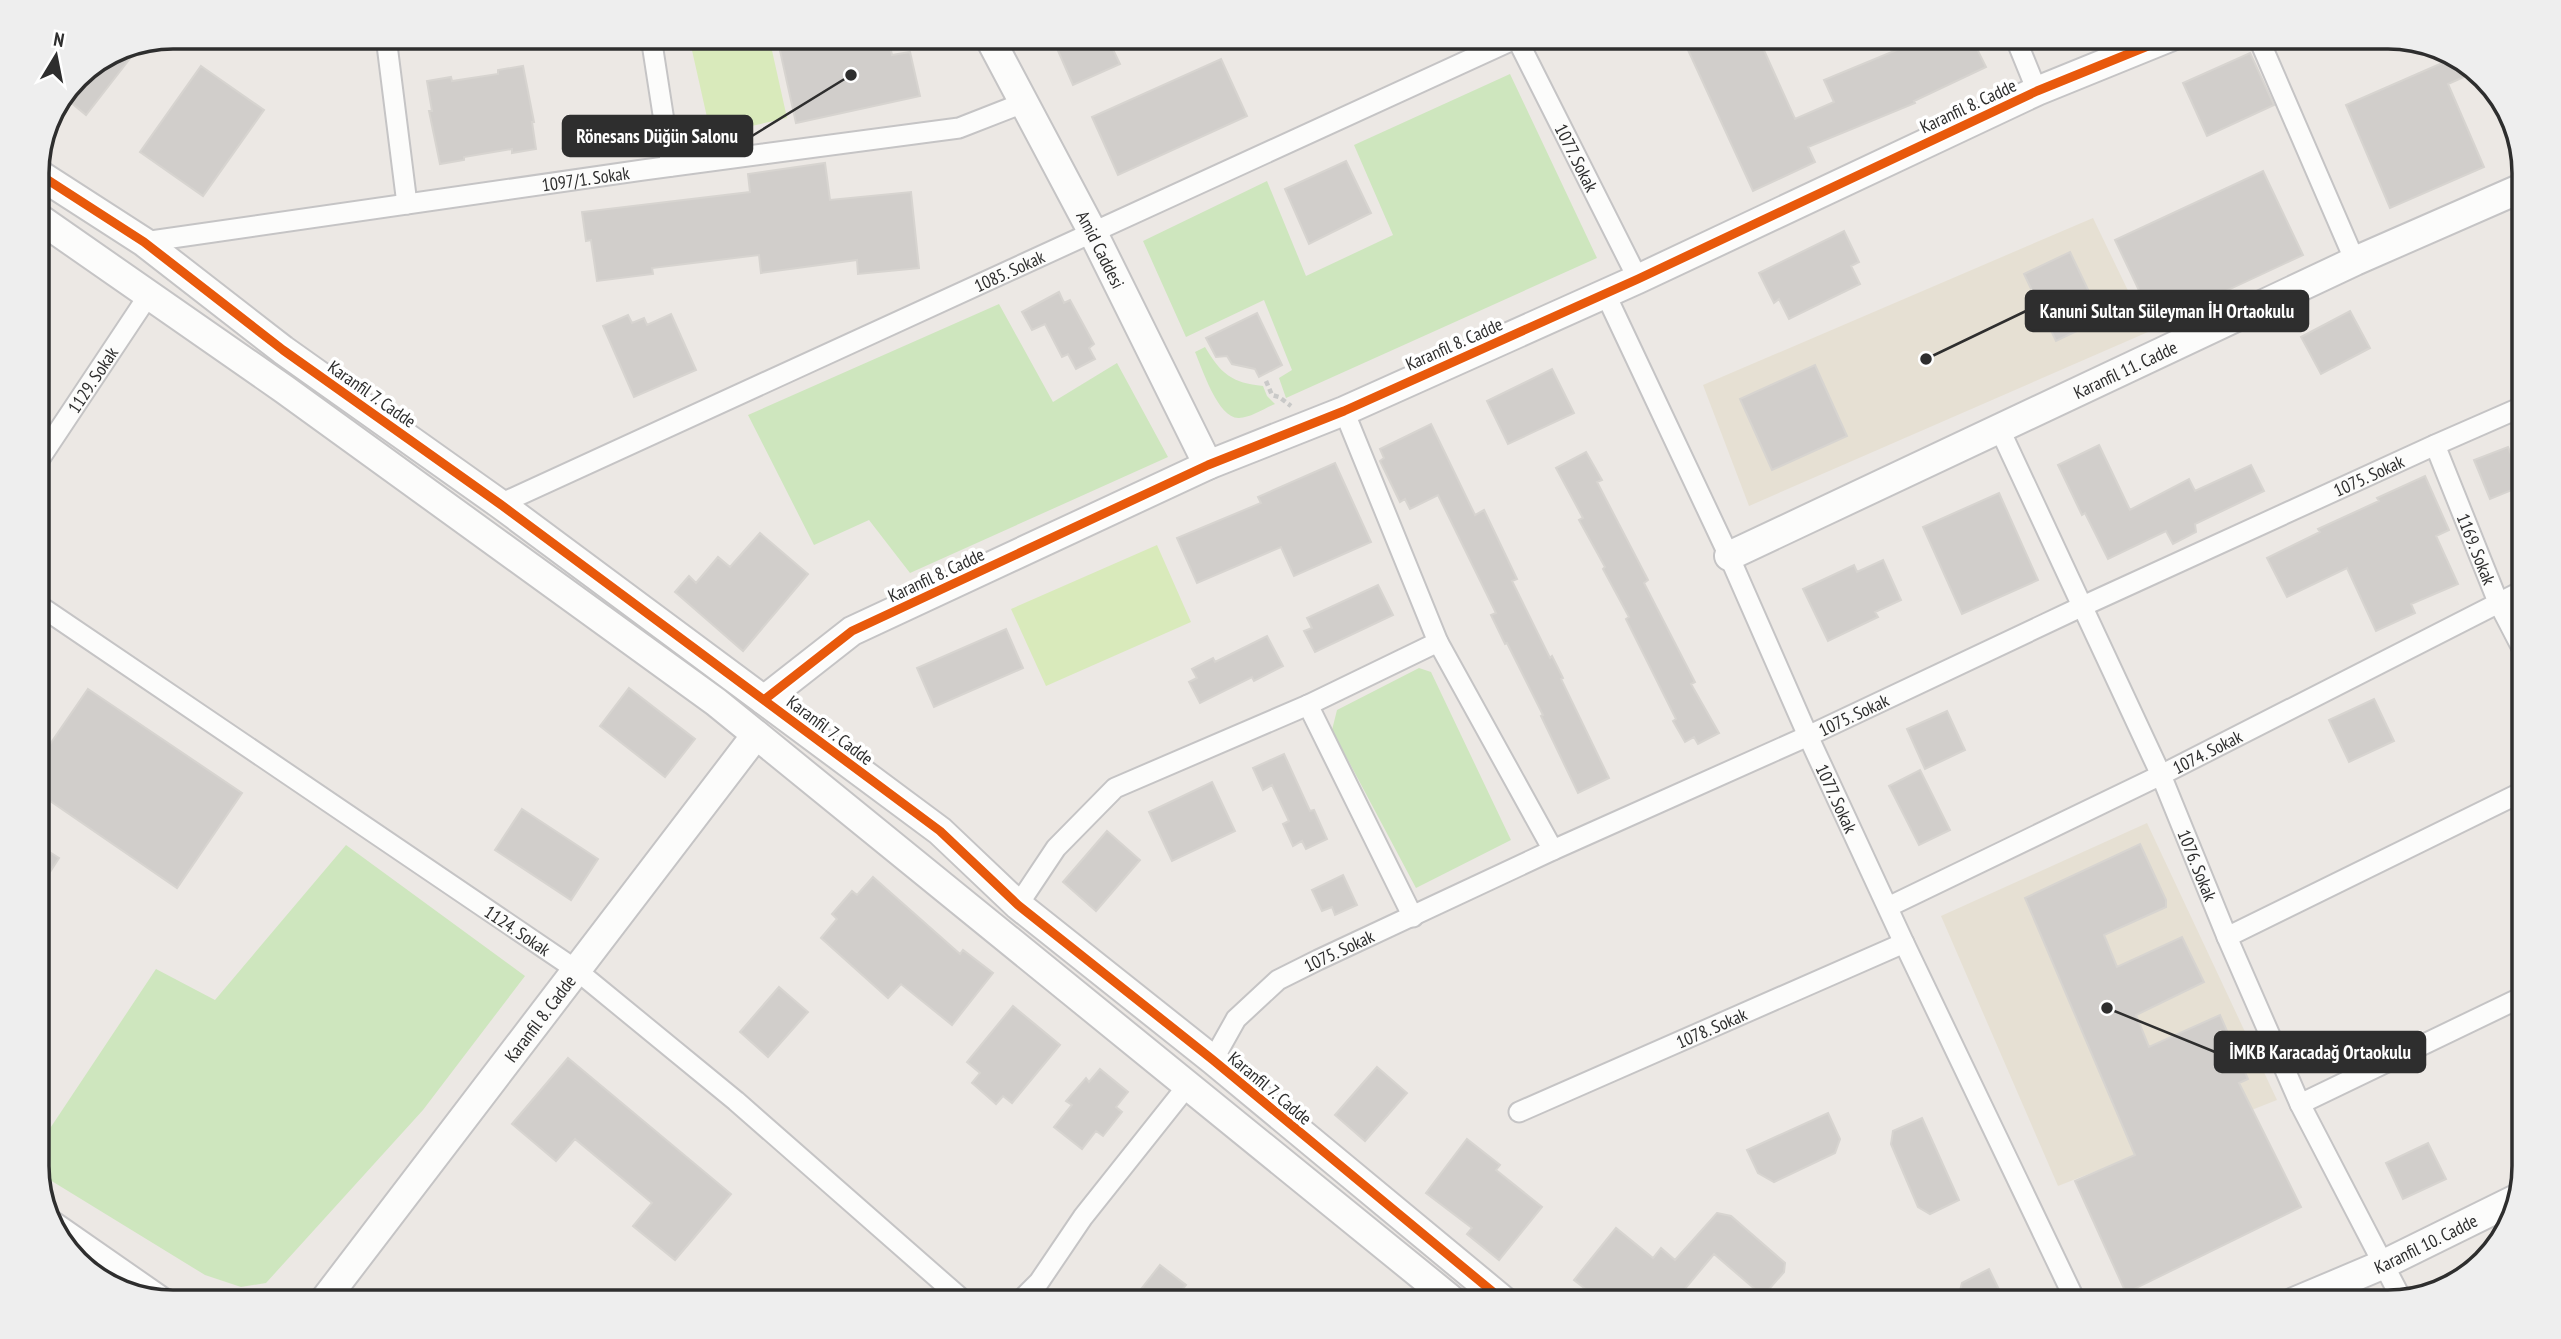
<svg xmlns="http://www.w3.org/2000/svg" width="2561" height="1339" font-family="'PT Sans Narrow',sans-serif">
<style>
.education{fill:#e6e0d3}
.green{fill:#cee6be}
.pitch{fill:#d9eabb}
.building{fill:#d1cecb;stroke:#d7d4d0;stroke-width:2}
.lines{fill:none;stroke-linecap:round;stroke-linejoin:round}
.street-casing{stroke:#c5c4c5;stroke-width:23}
.secondary-casing{stroke:#c5c4c5;stroke-width:32}
.path{stroke:#c9c9c8;stroke-width:4.5;stroke-dasharray:5 3.5;stroke-linecap:butt}
.street{stroke:#fcfcfb;stroke-width:19}
.secondary{stroke:#fcfcfb;stroke-width:28}
.cycleway-casing{stroke:#fff;stroke-width:13}
.cycleway{stroke:#e8590c;stroke-width:9}
.labels{text-anchor:middle;dominant-baseline:central;stroke-width:7;stroke-linejoin:round;paint-order:stroke}
.street-label{font-size:18px;fill:#2e2e2e;stroke:#fff}
.rim{fill:none;stroke:#2e2e2e;stroke-width:3.5}
.leader{fill:none;stroke:#2e2e2e;stroke-width:2.5}
.callout-dot{fill:#2e2e2e;stroke:#fff;stroke-width:2.5}
.callout{fill:#2e2e2e;stroke:#2e2e2e;stroke-width:2.5}
.callout-label{font-size:19px;text-anchor:middle;font-weight:bold;fill:#fff}
</style>
<rect width="100%" height="100%" fill="#ece8e4"/>
<path class="education" d="M 2093,218 L 2148,332 L 1749,506 L 1703,385 Z
M 2147,823 L 2277,1100 L 2058,1186 L 1941,916 Z"/>
<path class="green" d="M 1510,74 L 1597,258 L 1286,398 L 1279,378 L 1292,370 L 1264,300 L 1186,337 L 1143,241 L 1267,181 L 1306,276 L 1393,235 L 1354,145 Z
M 999,304 L 1053,402 L 1117,363 L 1168,457 L 910,573 L 869,520 L 814,545 L 748,415 Z
M 1205,347 C 1221,374 1232,383 1263,386 L 1267,396 L 1275,404 C 1265,408 1250,418 1239,418 C 1218,419 1202,368 1195,352 Z
M 1419,668 L 1431,672 L 1511,840 L 1416,888 L 1332,730 L 1337,710 Z
M 346,845 L 525,976 L 423,1110 L 266,1283 L 241,1287 L 205,1275 L 37,1172 L 37,1148 L 156,969 L 215,1000 Z"/>
<path class="pitch" d="M 689,37 L 769,37 L 787,118 L 711,135 Z
M 1157,545 L 1191,622 L 1046,686 L 1011,609 Z"/>
<path class="building" d="M 777,37 L 888,37 L 892,55 L 910,52 L 920,96 L 796,123 Z
M 1052,37 L 1107,37 L 1120,64 L 1073,85 Z
M 1682,37 L 1758,37 L 1795,119 L 1834,102 L 1824,80 L 1916,42 L 1913,37 L 1971,37 L 1986,67 L 1914,101 L 1915,103 L 1808,147 L 1815,162 L 1753,191 Z
M 142,43 L 86,115 L 63,96 L 77,76 L 121,47 Z
M 2250,53 L 2274,105 L 2207,136 L 2183,83 Z
M 2456,57 L 2473,73 L 2448,84 L 2484,167 L 2390,208 L 2346,105 Z
M 1221,59 L 1247,116 L 1118,175 L 1092,117 Z
M 201,66 L 264,110 L 203,196 L 140,152 Z
M 523,66 L 534,122 L 532,122 L 536,149 L 512,153 L 512,149 L 464,157 L 464,160 L 440,164 L 429,111 L 432,111 L 427,81 L 451,77 L 452,81 L 498,74 L 498,70 Z
M 1346,161 L 1371,213 L 1309,244 L 1285,189 Z
M 825,163 L 830,200 L 911,192 L 919,268 L 858,274 L 857,260 L 761,273 L 759,255 L 652,268 L 653,274 L 597,281 L 591,240 L 586,241 L 582,212 L 750,192 L 748,174 Z
M 2263,171 L 2303,255 L 2155,324 L 2115,240 Z
M 1844,231 L 1859,262 L 1851,266 L 1860,284 L 1789,319 L 1779,299 L 1774,303 L 1759,273 Z
M 2070,252 L 2102,319 L 2056,341 L 2024,274 Z
M 1059,292 L 1064,303 L 1070,300 L 1094,344 L 1089,348 L 1095,359 L 1076,369 L 1068,354 L 1062,357 L 1045,324 L 1032,330 L 1022,312 Z
M 2350,311 L 2370,348 L 2321,374 L 2301,337 Z
M 1257,313 L 1282,365 L 1259,377 L 1255,369 L 1232,364 L 1227,356 L 1216,357 L 1206,338 Z
M 671,314 L 696,370 L 634,397 L 603,326 L 628,315 L 632,323 L 644,318 L 647,325 Z
M 1815,365 L 1847,436 L 1772,470 L 1740,399 Z
M 1552,369 L 1574,413 L 1508,444 L 1487,401 Z
M 1431,424 L 1475,515 L 1484,510 L 1517,579 L 1512,581 L 1550,658 L 1552,656 L 1563,678 L 1561,679 L 1609,778 L 1578,793 L 1541,716 L 1543,715 L 1507,643 L 1505,644 L 1491,615 L 1496,613 L 1438,495 L 1410,509 L 1405,499 L 1400,502 L 1380,461 L 1384,458 L 1380,449 Z
M 2099,445 L 2130,510 L 2189,479 L 2195,491 L 2251,465 L 2264,491 L 2195,524 L 2196,532 L 2173,544 L 2166,531 L 2108,559 L 2085,513 L 2082,515 L 2058,465 Z
M 2508,447 L 2524,485 L 2490,499 L 2474,460 Z
M 1586,452 L 1602,480 L 1597,482 L 1648,580 L 1644,583 L 1695,682 L 1691,684 L 1719,733 L 1698,744 L 1694,737 L 1685,742 L 1673,721 L 1676,719 L 1626,619 L 1629,617 L 1603,569 L 1605,567 L 1579,520 L 1583,518 L 1556,468 Z
M 1335,463 L 1371,542 L 1294,576 L 1281,547 L 1197,583 L 1177,538 L 1261,503 L 1258,497 Z
M 2425,476 L 2449,530 L 2436,536 L 2458,584 L 2411,604 L 2415,613 L 2376,631 L 2347,568 L 2287,597 L 2267,558 L 2320,532 L 2318,529 L 2379,501 L 2377,498 Z
M 1999,493 L 2038,580 L 1962,614 L 1923,527 Z
M 760,533 L 808,574 L 743,651 L 675,592 L 689,576 L 696,583 L 718,557 L 730,567 Z
M 1883,560 L 1901,600 L 1875,612 L 1878,617 L 1828,641 L 1803,589 L 1854,565 L 1857,572 Z
M 1378,585 L 1393,615 L 1315,652 L 1304,631 L 1312,628 L 1307,618 Z
M 1006,629 L 1023,668 L 934,707 L 917,668 Z
M 1267,636 L 1283,666 L 1254,681 L 1252,677 L 1200,703 L 1189,682 L 1197,678 L 1192,669 L 1213,658 L 1215,662 Z
M 629,688 L 695,739 L 665,777 L 600,726 Z
M 88,689 L 242,793 L 177,888 L 37,792 L 37,763 Z
M 2374,699 L 2394,741 L 2349,762 L 2329,720 Z
M 1947,711 L 1965,750 L 1925,769 L 1907,729 Z
M 1284,754 L 1310,811 L 1314,810 L 1327,839 L 1306,849 L 1302,841 L 1293,846 L 1283,824 L 1289,821 L 1272,785 L 1263,790 L 1253,768 Z
M 1920,770 L 1950,830 L 1919,845 L 1889,786 Z
M 1212,782 L 1235,831 L 1172,861 L 1149,812 Z
M 522,809 L 598,859 L 571,900 L 495,850 Z
M 1107,831 L 1140,860 L 1096,911 L 1063,882 Z
M 37,844 L 59,858 L 37,892 Z
M 2140,844 L 2166,900 L 2166,907 L 2104,935 L 2117,967 L 2182,937 L 2204,982 L 2136,1015 L 2149,1047 L 2220,1015 L 2248,1079 L 2239,1083 L 2301,1207 L 2126,1293 L 2075,1181 L 2135,1155 L 2025,898 Z
M 1343,875 L 1357,905 L 1335,915 L 1332,907 L 1322,911 L 1312,890 Z
M 873,877 L 960,954 L 963,950 L 993,973 L 952,1025 L 901,984 L 888,998 L 821,938 L 837,919 L 832,914 L 852,891 L 857,895 Z
M 779,987 L 808,1012 L 768,1057 L 740,1032 Z
M 1013,1006 L 1060,1045 L 1012,1103 L 1003,1096 L 996,1104 L 972,1083 L 980,1073 L 967,1062 Z
M 568,1058 L 731,1194 L 675,1260 L 633,1226 L 652,1203 L 575,1139 L 556,1161 L 512,1124 Z
M 1377,1067 L 1407,1093 L 1365,1141 L 1335,1115 Z
M 1100,1069 L 1128,1092 L 1116,1107 L 1122,1112 L 1103,1136 L 1096,1131 L 1082,1149 L 1054,1127 L 1072,1105 L 1066,1101 L 1086,1078 L 1089,1082 Z
M 1828,1113 L 1840,1139 L 1835,1153 L 1774,1182 L 1758,1173 L 1747,1150 Z
M 1922,1118 L 1959,1200 L 1930,1214 L 1918,1207 L 1891,1144 L 1893,1131 Z
M 1467,1139 L 1500,1165 L 1496,1170 L 1542,1207 L 1499,1260 L 1467,1234 L 1472,1228 L 1426,1193 Z
M 2428,1143 L 2446,1179 L 2403,1199 L 2386,1163 Z
M 1717,1213 L 1731,1216 L 1785,1263 L 1784,1272 L 1763,1296 L 1714,1254 L 1674,1302 L 1619,1302 L 1609,1294 L 1602,1302 L 1574,1280 L 1616,1228 L 1653,1258 L 1661,1248 L 1675,1260 Z
M 1160,1265 L 1186,1285 L 1172,1302 L 1131,1302 Z
M 1989,1269 L 2005,1302 L 1957,1302 L 1962,1283 Z"/>
<g class="lines">
<g class="street-casing">
<g id="street">
<path d="M 386,37 L 407,204"/>
<path d="M 651,37 L 671,166"/>
<path id="s1" d="M 1516,37 L 1638,279"/>
<path d="M 2015,37 L 2037,91"/>
<path d="M 2258,37 L 2355,261"/>
<path id="s2" d="M 144,242 L 643,170 L 959,128 L 1023,103"/>
<path id="s3" d="M 1605,293 L 1729,556 L 1808,736 L 1904,943 L 2076,1302"/>
<path d="M 1344,411 L 1438,642 L 1553,850"/>
<path id="s4" d="M 2000,430 L 2161,775 L 2227,937 L 2300,1104 L 2401,1298"/>
<path id="s5" d="M 2435,445 L 2498,602 L 2524,652"/>
<path id="s6" d="M 37,463 L 148,296"/>
<path id="s7" d="M 500,504 L 1519,37"/>
<path id="s8" d="M 37,604 L 575,969 L 736,1101 L 965,1302"/>
<path d="M 1308,705 L 1413,917"/>
<path d="M 1018,905 L 1056,848 L 1115,788 L 1308,705 L 1438,642"/>
<path id="s9" d="M 1888,907 L 2161,775 L 2524,590"/>
<path d="M 2227,937 L 2524,791"/>
<path id="s10" d="M 1213,1060 L 1236,1019 L 1278,980 L 1318,960 L 1553,850 L 1808,736 L 2083,606 L 2435,445 L 2524,406"/>
<path d="M 2300,1104 L 2524,996"/>
<path id="s11" d="M 1519,1112 L 1904,943"/>
<path d="M 53,1221 L 168,1301"/>
<path d="M 1019,1302 L 1039,1282 L 1083,1217 L 1188,1085"/>
</g>
</g>
<g class="secondary-casing">
<g id="secondary">
<path id="s12" d="M 989,37 L 1092,231 L 1208,465"/>
<path d="M 37,173 L 144,242 L 283,350 L 500,504 L 940,831 L 1018,905 L 1213,1060 L 1505,1302"/>
<path d="M 37,217 L 284,389 L 716,702 L 1454,1302"/>
<path id="s13" d="M 1729,556 L 2355,261 L 2524,187"/>
<path d="M 764,700 L 852,631 L 1208,465 L 1344,411 L 1638,279 L 2037,91 L 2170,37"/>
<path id="s14" d="M 323,1302 L 756,735"/>
<path id="s15" d="M 2294,1302 L 2384,1264 L 2516,1199"/>
</g>
</g>
<path class="path" d="M 1266,381 L 1272,395 L 1279,397 L 1291,406"/>
<use href="#street" class="street"/>
<use href="#secondary" class="secondary"/>
<g class="cycleway-casing">
<path id="cycleway" d="M 37,173 L 144,242 L 283,350 L 500,504 L 940,831 L 1018,905 L 1213,1060 L 1505,1302
M 764,700 L 852,631 L 1208,465 L 1344,411 L 1638,279 L 2037,91 L 2170,37"/>
</g>
<use href="#cycleway" class="cycleway"/>
</g>
<g class="labels">
<g class="street-label">
<text transform="translate(1968 106) rotate(-25)">Karanfil 8. Cadde</text>
<text stroke="none"><textPath href="#s1" startOffset="135">1077. Sokak</textPath></text>
<text stroke="none"><textPath href="#s2" startOffset="446">1097/1. Sokak</textPath></text>
<text stroke="none"><textPath href="#s12" startOffset="240">Amid Caddesi</textPath></text>
<text stroke="none"><textPath href="#s7" startOffset="560">1085. Sokak</textPath></text>
<text transform="translate(1454 344) rotate(-24)">Karanfil 8. Cadde</text>
<text stroke="none"><textPath href="#s13" startOffset="438">Karanfil 11. Cadde</textPath></text>
<text stroke="none"><textPath href="#s6" startOffset="100">1129. Sokak</textPath></text>
<text transform="translate(372 394) rotate(35)">Karanfil 7. Cadde</text>
<text stroke="none"><textPath href="#s10" startOffset="1306">1075. Sokak</textPath></text>
<text stroke="none"><textPath href="#s5" startOffset="112">1169. Sokak</textPath></text>
<text transform="translate(936 575) rotate(-25)">Karanfil 8. Cadde</text>
<text stroke="none"><textPath href="#s10" startOffset="738">1075. Sokak</textPath></text>
<text transform="translate(830 730) rotate(37)">Karanfil 7. Cadde</text>
<text stroke="none"><textPath href="#s9" startOffset="355">1074. Sokak</textPath></text>
<text stroke="none"><textPath href="#s3" startOffset="556">1077. Sokak</textPath></text>
<text stroke="none"><textPath href="#s4" startOffset="478">1076. Sokak</textPath></text>
<text stroke="none"><textPath href="#s8" startOffset="581">1124. Sokak</textPath></text>
<text stroke="none"><textPath href="#s10" startOffset="172">1075. Sokak</textPath></text>
<text stroke="none"><textPath href="#s14" startOffset="357">Karanfil 8. Cadde</textPath></text>
<text stroke="none"><textPath href="#s11" startOffset="210">1078. Sokak</textPath></text>
<text transform="translate(1270 1088) rotate(40)">Karanfil 7. Cadde</text>
<text stroke="none"><textPath href="#s15" startOffset="144">Karanfil 10. Cadde</textPath></text>
</g>
</g>
<path d="M0 0H2561V1339H0ZM173 49H2388A124 124 0 0 1 2512 173V1166A124 124 0 0 1 2388 1290H173A124 124 0 0 1 49 1166V173A124 124 0 0 1 173 49Z" fill="#eee" fill-rule="evenodd"/>
<path class="rim" d="M173 49H2388A124 124 0 0 1 2512 173V1166A124 124 0 0 1 2388 1290H173A124 124 0 0 1 49 1166V173A124 124 0 0 1 173 49Z"/>
<path class="leader" d="M851 75L752 136M1926 359L2026 311M2107 1008L2215 1052"/>
<g class="callout-dot">
<circle cx="851" cy="75" r="7"/>
<circle cx="1926" cy="359" r="7"/>
<circle cx="2107" cy="1008" r="7"/>
</g>
<g class="callout">
<rect x="563" y="116" width="189" height="40" rx="7"/>
<rect x="2026" y="291" width="282" height="40" rx="7"/>
<rect x="2215" y="1032" width="210" height="40" rx="7"/>
</g>
<g class="callout-label">
<text x="657" y="143">Rönesans Düğün Salonu</text>
<text x="2167" y="318">Kanuni Sultan Süleyman İH Ortaokulu</text>
<text x="2320" y="1059">İMKB Karacadağ Ortaokulu</text>
</g>
<g transform="translate(56 56) rotate(10)" stroke="#ffffff" stroke-width="5" paint-order="stroke">
<path d="M0-5L12 26L0 18L-12 26Z" fill="#2e2e2e"/>
<text y="-10" font-size="19" font-weight="bold" text-anchor="middle" fill="#2e2e2e">N</text>
</g>
</svg>
